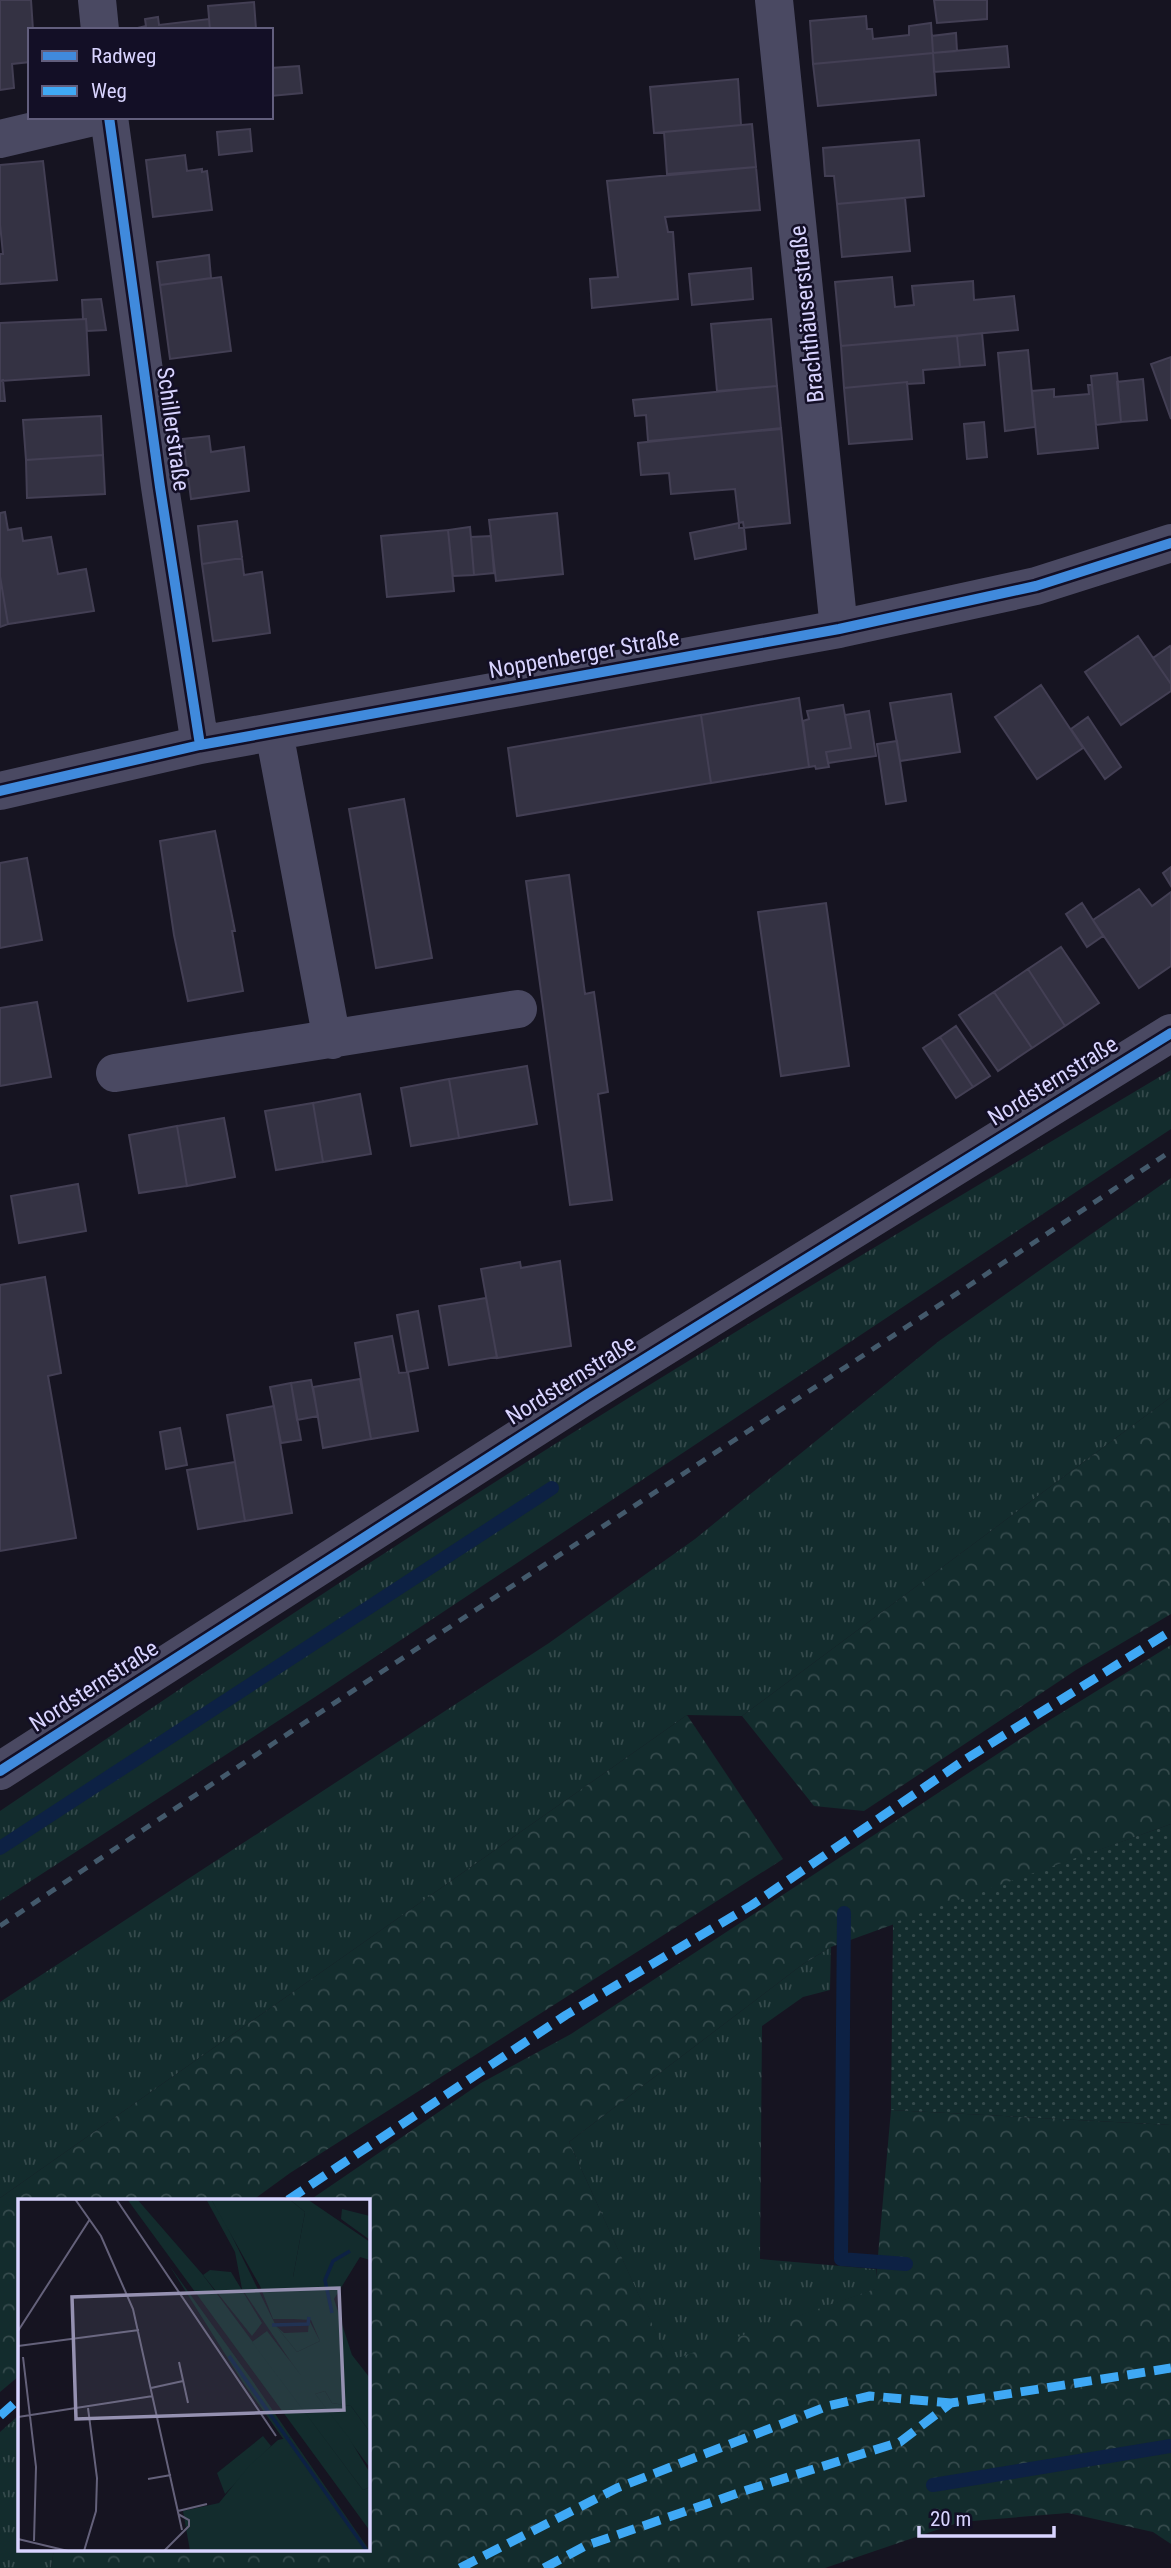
<svg xmlns="http://www.w3.org/2000/svg" width="1171" height="2568" font-family="'Roboto Condensed',sans-serif">
<style>
.grass{fill:url(#grass-tufts)}
.forest{fill:url(#forest-crowns)}
.garden{fill:url(#garden-dots)}
.lines{fill:none;stroke-linecap:round;stroke-linejoin:round}
.stream{stroke:#0d2144;stroke-width:14}
.building{fill:#343243;stroke:#433f54;stroke-width:2}
.street{stroke:#4a4962;stroke-width:38}
.rail{stroke:#43596b;stroke-width:5;stroke-dasharray:10 9;stroke-linecap:butt}
.quiet{stroke:#3fa9f5;stroke-width:9;stroke-dasharray:18 9;stroke-linecap:butt}
.cycleway-casing{stroke:#130f26;stroke-width:15}
.cycleway{stroke:#408adc;stroke-width:10}
.labels{text-anchor:middle;dominant-baseline:central;stroke-width:5;stroke-linejoin:round;paint-order:stroke}
.street-label{font-size:23px;fill:#d9d4ff;stroke:#130f26}
.inset-river{fill:none;stroke:#0d2144;stroke-width:3.5}
.inset-road{fill:none;stroke:#64617a;stroke-width:2}
.view{fill:#9591b1;fill-opacity:0.15;stroke:#9591b1;stroke-width:3.5}
.inset-edge{fill:none;stroke:#d9d4ff;stroke-width:3.5}
</style>
<defs>
<pattern id="grass-tufts" width="24" height="20" patternUnits="userSpaceOnUse" patternTransform="scale(1.75)"><rect width="24" height="20" fill="#132c2d"/><path d="M3 7l-1-3M5 7V3M7 7l1-3M15 17l-1-3M17 17v-4M19 17l1-3" fill="none" stroke="#354a4c"/></pattern>
<pattern id="forest-crowns" width="20" height="18" patternUnits="userSpaceOnUse" patternTransform="scale(1.75)"><rect width="20" height="18" fill="#132c2d"/><path d="M2 6a3 3 0 1 1 6 0M12 15a3 3 0 1 1 6 0" fill="none" stroke="#354a4c"/></pattern>
<pattern id="garden-dots" width="8" height="8" patternUnits="userSpaceOnUse" patternTransform="scale(1.75)"><rect width="8" height="8" fill="#132c2d"/><path d="M2 2h.1M6 6h.1" fill="none" stroke="#354a4c" stroke-width="1.8" stroke-linecap="round"/></pattern>
</defs>
<rect width="100%" height="100%" fill="#161421"/>
<path class="grass" d="M 1171,1070 L 1171,1129 L 315,1697 L 0,1901 L 0,1811 C 104,1741 207,1670 312,1601 C 592,1415 882,1242 1171,1070 Z
M 1171,1178 L 1171,1397 L 742,1716 L 687,1715 L 0,2198 L 0,2002 L 549,1643 L 695,1539 L 939,1341 Z
M 831,1947 L 830,1990 L 803,1997 L 762,2026 L 760,2259 L 876,2269 L 876,2289 L 669,2362 L 569,2142 L 803,1964 Z
M 19,2415 L 19,2549 L 54,2549 L 51,2568 L 0,2568 L 0,2432 Z"/>
<path class="forest" d="M 1171,1397 L 1171,1614 L 1076,1670 L 864,1811 L 814,1806 L 742,1716 Z
M 1171,1645 L 1171,1824 L 831,1947 L 803,1964 L 569,2142 L 669,2361 L 875,2289 L 891,2110 L 1171,2125 L 1171,2544 L 1153,2532 L 1068,2513 L 960,2522 L 825,2568 L 51,2568 L 54,2549 L 368,2549 L 368,2200 L 310,2200 L 481,2083 L 571,2034 L 1040,1726 Z
M 687,1715 L 783,1859 L 290,2173 L 253,2200 L 19,2200 L 19,2376 L 0,2392 L 0,2198 Z"/>
<path class="garden" d="M 1171,1824 L 1171,2125 L 891,2110 L 893,1923 Z"/>
<g class="lines">
<path class="stream" d="M 0,1848 L 552,1488
M 844,1913 L 841,2259 L 906,2264
M 933,2485 L 1171,2446"/>
</g>
<path class="building" d="M 0,0 L 31,0 L 33,30 L 30,30 L 30,62 L 12,64 L 14,88 L 0,90 Z
M 934,0 L 987,0 L 987,19 L 937,23 Z
M 254,2 L 256,29 L 210,30 L 208,6 Z
M 866,16 L 867,29 L 872,29 L 873,39 L 909,35 L 909,26 L 931,23 L 933,53 L 813,64 L 810,21 Z
M 158,17 L 159,25 L 209,19 L 210,30 L 129,30 L 146,26 L 145,19 Z
M 956,33 L 957,51 L 933,53 L 932,36 Z
M 1007,46 L 1009,67 L 934,72 L 933,53 Z
M 933,53 L 936,95 L 818,106 L 813,64 Z
M 299,66 L 302,93 L 271,96 L 271,68 Z
M 738,79 L 741,125 L 654,133 L 650,87 Z
M 752,124 L 756,167 L 667,174 L 664,132 Z
M 250,129 L 252,151 L 219,155 L 217,132 Z
M 919,140 L 924,196 L 837,204 L 834,176 L 825,176 L 823,148 Z
M 185,155 L 187,171 L 202,169 L 202,172 L 207,171 L 212,210 L 153,217 L 146,160 Z
M 43,161 L 57,280 L 0,284 L 0,254 L 3,254 L 0,224 L 0,165 Z
M 756,167 L 760,210 L 665,217 L 668,232 L 673,232 L 678,299 L 592,308 L 590,279 L 618,277 L 607,181 Z
M 905,198 L 910,251 L 842,257 L 837,204 Z
M 209,255 L 211,278 L 160,285 L 157,262 Z
M 751,268 L 753,299 L 692,305 L 689,274 Z
M 221,277 L 231,351 L 170,359 L 160,285 Z
M 892,277 L 895,307 L 914,305 L 912,286 L 973,281 L 974,300 L 1014,296 L 1018,330 L 841,346 L 835,282 Z
M 101,299 L 106,330 L 87,331 L 86,319 L 83,319 L 82,300 Z
M 86,319 L 89,375 L 0,381 L 0,323 Z
M 771,319 L 777,386 L 717,391 L 711,324 Z
M 982,333 L 985,365 L 960,367 L 957,336 Z
M 957,336 L 960,367 L 923,370 L 924,383 L 907,384 L 907,382 L 844,388 L 841,346 Z
M 1028,350 L 1035,427 L 1005,431 L 998,353 Z
M 1171,357 L 1171,419 L 1151,364 Z
M 1117,373 L 1121,422 L 1096,425 L 1091,376 Z
M 1143,379 L 1147,420 L 1121,422 L 1117,382 Z
M 3,380 L 5,401 L 0,401 L 0,381 Z
M 907,382 L 912,439 L 849,444 L 844,388 Z
M 1088,385 L 1092,385 L 1098,448 L 1038,454 L 1032,391 L 1054,389 L 1054,397 L 1089,394 Z
M 777,386 L 781,429 L 648,441 L 646,415 L 635,416 L 633,400 Z
M 101,416 L 103,455 L 26,460 L 23,420 Z
M 984,422 L 987,457 L 967,459 L 964,424 Z
M 781,428 L 790,523 L 744,528 L 743,522 L 739,523 L 735,489 L 671,494 L 669,473 L 641,475 L 638,443 Z
M 209,436 L 211,452 L 244,447 L 249,491 L 191,499 L 183,439 Z
M 103,455 L 105,494 L 27,498 L 26,460 Z
M 5,512 L 8,530 L 21,528 L 23,541 L 51,537 L 58,574 L 86,569 L 94,611 L 8,624 L 0,576 L 0,513 Z
M 557,513 L 563,574 L 496,581 L 489,520 Z
M 237,521 L 242,558 L 202,564 L 198,526 Z
M 739,523 L 739,528 L 744,528 L 746,549 L 695,559 L 690,533 Z
M 470,527 L 474,575 L 453,576 L 448,530 Z
M 448,530 L 454,591 L 387,597 L 381,536 Z
M 491,536 L 494,573 L 474,575 L 471,537 Z
M 242,558 L 244,575 L 262,572 L 270,633 L 213,641 L 202,564 Z
M 0,576 L 8,624 L 0,627 Z
M 1138,636 L 1171,684 L 1171,691 L 1121,725 L 1085,672 Z
M 1170,646 L 1171,648 L 1171,684 L 1153,658 Z
M 1041,685 L 1083,748 L 1037,779 L 995,717 Z
M 951,694 L 960,752 L 900,761 L 890,703 Z
M 799,698 L 809,767 L 711,783 L 701,715 Z
M 843,705 L 851,748 L 826,752 L 829,767 L 816,769 L 815,766 L 809,767 L 803,721 L 809,719 L 807,711 Z
M 869,711 L 876,756 L 828,763 L 826,752 L 851,748 L 845,715 Z
M 701,715 L 711,783 L 517,816 L 508,748 Z
M 1088,717 L 1121,767 L 1105,779 L 1071,729 Z
M 897,741 L 906,801 L 886,804 L 877,744 Z
M 404,799 L 432,958 L 376,968 L 349,809 Z
M 215,831 L 235,931 L 232,931 L 243,991 L 188,1001 L 174,935 L 160,841 Z
M 27,858 L 42,940 L 0,948 L 0,863 Z
M 1171,867 L 1171,886 L 1163,873 Z
M 569,875 L 585,994 L 594,992 L 608,1092 L 598,1094 L 612,1200 L 570,1205 L 526,881 Z
M 1139,889 L 1152,906 L 1171,892 L 1171,966 L 1139,988 L 1093,920 Z
M 826,903 L 849,1066 L 781,1076 L 758,912 Z
M 1082,903 L 1103,936 L 1087,947 L 1066,914 Z
M 1061,947 L 1099,1003 L 1065,1026 L 1028,969 Z
M 1028,969 L 1065,1026 L 1032,1048 L 994,992 Z
M 994,992 L 1032,1048 L 998,1071 L 959,1015 Z
M 37,1002 L 51,1077 L 0,1086 L 0,1008 Z
M 956,1026 L 990,1076 L 973,1087 L 940,1037 Z
M 940,1037 L 973,1087 L 956,1098 L 923,1048 Z
M 527,1066 L 537,1124 L 459,1138 L 449,1079 Z
M 449,1079 L 459,1138 L 411,1146 L 401,1088 Z
M 360,1094 L 371,1154 L 323,1162 L 313,1103 Z
M 313,1103 L 323,1162 L 276,1170 L 265,1111 Z
M 224,1118 L 235,1177 L 187,1186 L 177,1126 Z
M 177,1126 L 187,1186 L 139,1193 L 129,1135 Z
M 78,1184 L 86,1231 L 19,1243 L 11,1196 Z
M 560,1261 L 571,1346 L 497,1358 L 481,1269 L 520,1262 L 521,1268 Z
M 45,1277 L 61,1373 L 48,1376 L 76,1538 L 0,1551 L 0,1285 Z
M 486,1298 L 497,1357 L 449,1365 L 439,1306 Z
M 418,1311 L 428,1368 L 407,1372 L 397,1315 Z
M 392,1336 L 399,1373 L 408,1372 L 418,1431 L 371,1439 L 355,1343 Z
M 360,1379 L 371,1439 L 323,1448 L 313,1387 Z
M 311,1380 L 318,1416 L 297,1420 L 291,1383 Z
M 291,1383 L 301,1440 L 281,1443 L 270,1387 Z
M 274,1406 L 292,1513 L 245,1521 L 227,1415 Z
M 180,1428 L 187,1465 L 166,1469 L 160,1432 Z
M 235,1462 L 245,1521 L 198,1529 L 187,1470 Z"/>
<g class="lines">
<path class="street" d="M 97,0 L 100,30
M 774,0 L 839,629
M 109,117 L 160,487 L 200,745
M 0,139 L 93,117
M 274,732 L 332,1040
M 0,791 L 200,745 L 839,629 L 1036,586 L 1171,543
M 115,1073 L 518,1009
M 0,1771 L 588,1394 L 1171,1033"/>
<path class="rail" d="M 0,1926 C 388,1664 782,1412 1171,1151"/>
<path class="quiet" d="M 288,2200 L 566,2015 L 752,1905 L 966,1759 L 1171,1631
M 0,2416 L 19,2399
M 460,2568 L 617,2488 L 828,2406 L 870,2396 L 951,2403
M 544,2568 L 585,2546 L 747,2490 L 900,2442 L 951,2403 L 1171,2368"/>
<g class="cycleway-casing">
<path id="cycleway" d="M 109,117 L 160,487 L 200,745
M 0,791 L 200,745 L 839,629 L 1036,586 L 1171,543
M 0,1771 L 588,1394 L 1171,1033"/>
</g>
<use href="#cycleway" class="cycleway"/>
</g>
<g class="labels">
<g class="street-label">
<text transform="translate(807 314) rotate(-96)">Brachthäuserstraße</text>
<text transform="translate(173 429) rotate(82)">Schillerstraße</text>
<text transform="translate(584 654) rotate(-10)">Noppenberger Straße</text>
<text transform="translate(1053 1081) rotate(-32)">Nordsternstraße</text>
<text transform="translate(571 1380) rotate(-32)">Nordsternstraße</text>
<text transform="translate(94 1686) rotate(-33)">Nordsternstraße</text>
</g>
</g>
<g transform="translate(18 2199)">
<rect width="352" height="352" fill="#161421"/>
<path d="M 109,0 L 119,0 L 185,76 L 345,291 L 352,288 L 352,332 ZM 151,66 L 234,181 L 273,238 L 266,241 L 224,182 ZM 291,121 L 302,142 L 279,153 L 258,127 L 266,134 L 290,133 ZM 307,192 L 314,204 L 333,207 L 352,233 L 352,269 L 297,195 ZM 245,237 L 253,247 L 207,295 L 199,274 Z" fill="#132c2d"/>
<path d="M 188,0 L 193,0 L 207,23 L 258,127 L 279,153 L 302,142 L 293,121 L 275,120 L 275,78 L 287,13 L 271,0 L 289,0 L 352,43 L 352,61 L 342,58 L 316,100 L 334,156 L 352,179 L 352,233 L 333,207 L 314,204 L 307,192 L 297,195 L 273,163 L 224,90 L 217,53 ZM 324,10 L 352,17 L 352,41 L 323,20 ZM 192,71 L 213,73 L 244,124 L 234,137 L 185,76 ZM 249,132 L 331,239 L 352,274 L 352,288 L 345,291 L 234,143 ZM 273,238 L 352,352 L 172,352 L 165,312 L 201,304 L 231,267 L 260,241 Z" fill="#132c2d"/>
<path d="M 193,0 L 271,0 L 287,13 L 275,78 L 275,120 L 255,120 L 242,87 Z" fill="#132c2d"/>
<path class="inset-river" d="M 314,114 L 307,81 L 315,62 L 332,52M 254,126 L 290,125 L 291,118M 211,157 L 349,352"/>
<path class="inset-road" d="M 57,0 L 83,37 L 115,110 L 164,331M 98,0 L 258,237M 0,132 L 72,20M 0,147 L 121,131M 5,158 L 18,268 L 16,342M 161,163 L 170,204M 133,189 L 165,182M 0,218 L 135,197M 130,280 L 153,276M 160,312 L 189,305M 0,340 L 50,352M 66,352 L 78,312 L 79,279 L 70,209M 146,352 L 171,327 L 171,321 L 160,315"/>
<path class="view" d="M 321,89 L 326,211 L 58,220 L 54,98 Z"/>
<rect width="352" height="352" class="inset-edge"/>
</g>
<rect x="28" y="28" width="245" height="91" fill="#130f26" stroke="#625e7d" stroke-width="2"/>
<rect x="42" y="51" width="35" height="10" fill="#408adc" stroke="#625e7d" stroke-width="2"/>
<text x="91" y="63" font-size="21" fill="#d9d4ff">Radweg</text>
<rect x="42" y="86" width="35" height="10" fill="#3fa9f5" stroke="#625e7d" stroke-width="2"/>
<text x="91" y="98" font-size="21" fill="#d9d4ff">Weg</text>
<path d="M919 2526v10h135v-10" fill="none" stroke="#d9d4ff" stroke-width="3.5"/>
<text x="930" y="2526" font-size="21" fill="#d9d4ff" stroke="#130f26" stroke-width="5" paint-order="stroke">20 m</text>
</svg>
